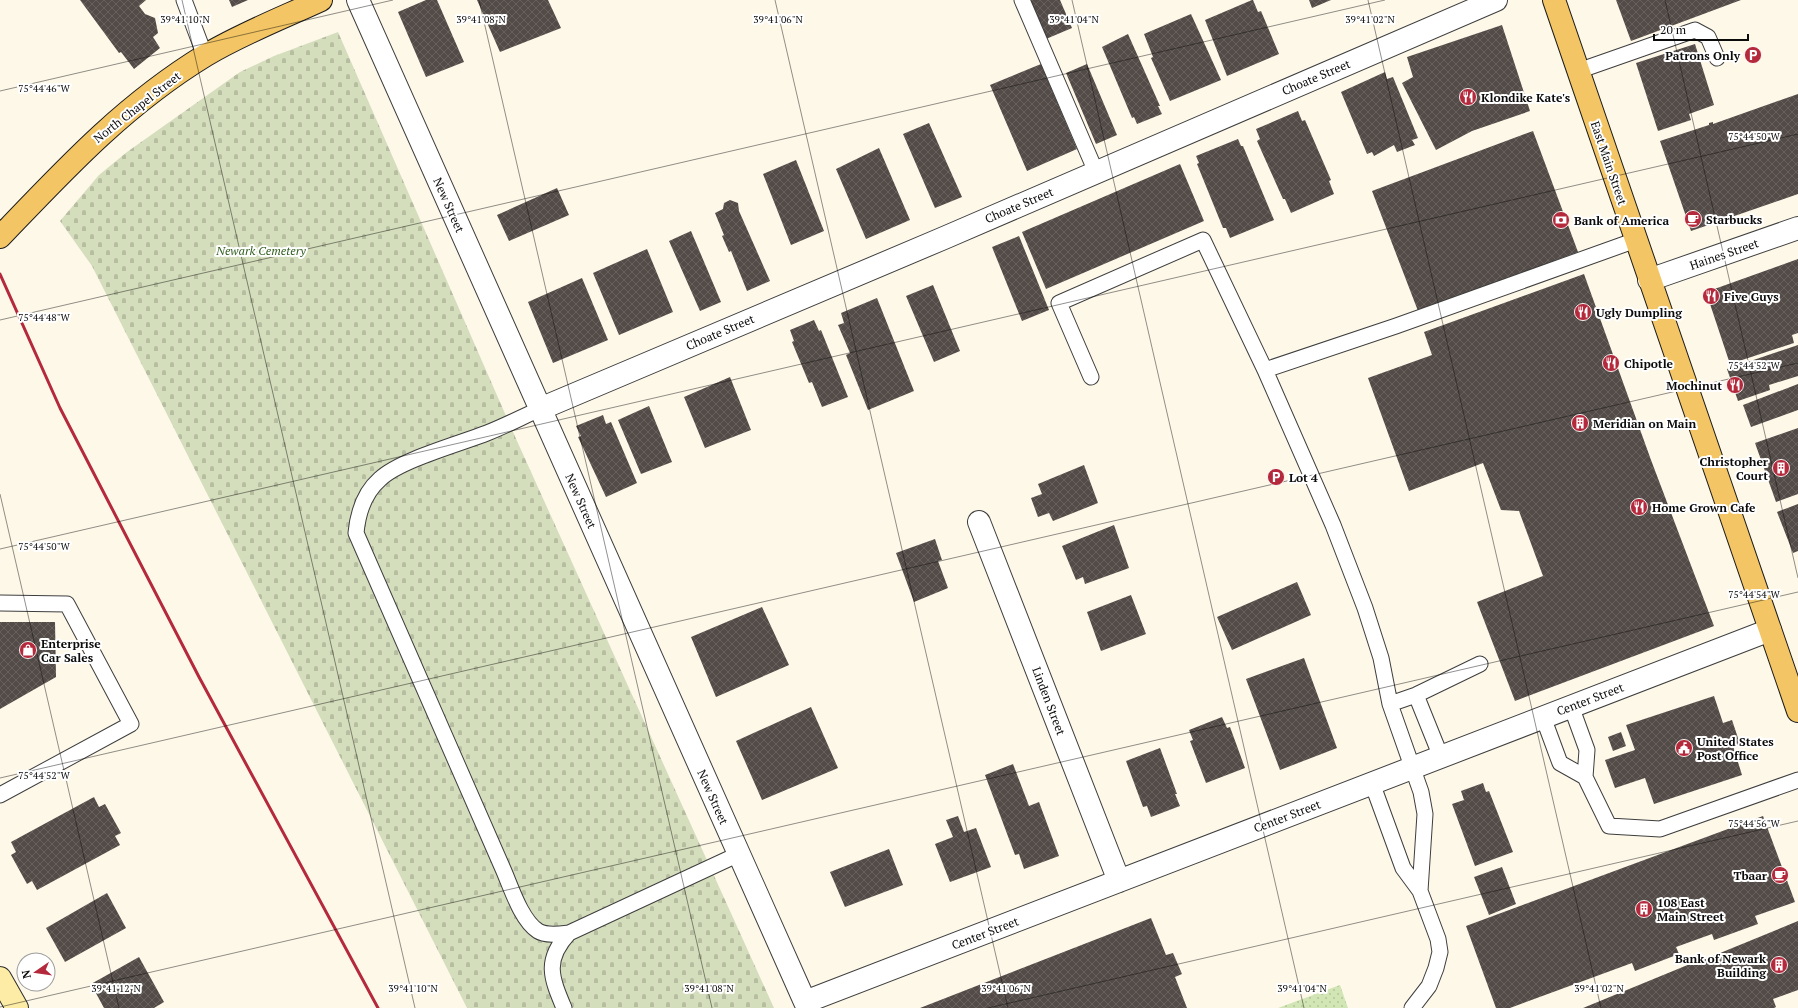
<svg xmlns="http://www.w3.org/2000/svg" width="1798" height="1008" font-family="'PT Serif',serif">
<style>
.cemetery{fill:url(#cemetery-stones)}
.park{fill:url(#park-dots)}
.building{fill:url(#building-cross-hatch)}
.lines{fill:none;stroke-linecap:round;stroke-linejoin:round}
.service-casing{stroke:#3e3e3e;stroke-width:17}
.minor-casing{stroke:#3e3e3e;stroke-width:24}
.secondary-casing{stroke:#2d2d2d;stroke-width:24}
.primary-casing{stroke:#1c1c1c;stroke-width:24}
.service{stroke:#fff;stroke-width:15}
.minor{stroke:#fff;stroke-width:22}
.secondary{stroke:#fceca6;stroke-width:22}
.primary{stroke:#f3c564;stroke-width:22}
.rail{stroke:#b4293b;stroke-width:3}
.ticks{fill:none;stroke:#0b0b0b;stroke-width:1;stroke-opacity:0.45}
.labels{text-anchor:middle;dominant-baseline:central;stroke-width:4;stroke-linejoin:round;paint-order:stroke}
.poi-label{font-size:12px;font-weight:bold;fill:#0b0b0b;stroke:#fff;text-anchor:start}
.street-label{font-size:12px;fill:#0b0b0b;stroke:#fff}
.park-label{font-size:12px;font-style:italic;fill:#315f1f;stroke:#fff}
.ticks-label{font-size:10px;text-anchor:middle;fill:#0b0b0b;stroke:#fff;stroke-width:4;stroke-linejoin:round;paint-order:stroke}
</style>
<defs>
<pattern id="cemetery-stones" width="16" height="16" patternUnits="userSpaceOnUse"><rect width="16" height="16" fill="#d5debc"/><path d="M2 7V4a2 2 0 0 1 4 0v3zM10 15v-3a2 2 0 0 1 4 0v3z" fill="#b6bda0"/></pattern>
<pattern id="park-dots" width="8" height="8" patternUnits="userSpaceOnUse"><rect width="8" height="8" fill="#d2e6b5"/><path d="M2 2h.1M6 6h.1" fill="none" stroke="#b3c49a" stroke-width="1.8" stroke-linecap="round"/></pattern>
<pattern id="building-cross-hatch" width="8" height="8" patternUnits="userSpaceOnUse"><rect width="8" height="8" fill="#534b47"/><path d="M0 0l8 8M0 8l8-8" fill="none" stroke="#67605d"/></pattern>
</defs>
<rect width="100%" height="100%" fill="#fef8e9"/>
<path class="cemetery" d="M 338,32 L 517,441 L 774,1008 L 467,1008 L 92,266 L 60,221 L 99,175 L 127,152 L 240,72 L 274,56 Z"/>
<path class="park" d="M 1340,985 L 1348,1008 L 1278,1008 Z"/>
<path class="building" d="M 80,0 L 146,0 L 139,6 L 145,14 L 155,18 L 158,33 L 153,37 L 160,48 L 134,69 L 121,52 L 119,53 Z
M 229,0 L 248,0 L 232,7 Z
M 426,0 L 437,0 L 464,62 L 426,77 L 398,12 Z
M 477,0 L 548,0 L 561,28 L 500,52 Z
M 1030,0 L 1060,0 L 1072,28 L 1046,39 Z
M 1252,0 L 1253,0 L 1258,12 L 1261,11 L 1279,54 L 1227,76 L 1205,20 Z
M 1309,0 L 1331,0 L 1312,8 Z
M 1616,0 L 1741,0 L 1631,41 Z
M 1191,14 L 1221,80 L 1170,101 L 1151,58 L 1153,57 L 1144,34 Z
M 1502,25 L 1530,111 L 1472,131 L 1436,150 L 1402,83 L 1413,77 L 1407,57 Z
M 1128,34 L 1160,106 L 1158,106 L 1162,114 L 1137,124 L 1134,117 L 1132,118 L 1102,47 Z
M 1695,44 L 1714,105 L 1689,114 L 1691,120 L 1658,131 L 1636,63 Z
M 1041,64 L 1077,149 L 1027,171 L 990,85 Z
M 1087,64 L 1117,135 L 1096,144 L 1066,73 Z
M 1385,72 L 1387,79 L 1393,77 L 1418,138 L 1412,140 L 1415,145 L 1397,152 L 1394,145 L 1374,156 L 1372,152 L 1367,154 L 1341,92 Z
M 1798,94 L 1798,194 L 1691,231 L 1660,141 L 1709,125 L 1709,123 L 1713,122 L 1713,124 Z
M 1298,111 L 1302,121 L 1305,120 L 1331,180 L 1329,181 L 1334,194 L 1291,213 L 1285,199 L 1283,199 L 1257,141 L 1260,139 L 1256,129 Z
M 929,123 L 962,197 L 935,208 L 903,134 Z
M 1533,131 L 1578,252 L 1418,311 L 1372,191 Z
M 1238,139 L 1241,146 L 1243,146 L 1274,220 L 1230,238 L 1226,228 L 1223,228 L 1197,164 L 1199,163 L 1196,156 Z
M 879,148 L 910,220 L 866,239 L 836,169 Z
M 796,160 L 824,231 L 791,245 L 763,174 Z
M 1180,164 L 1204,221 L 1046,289 L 1022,232 Z
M 557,188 L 569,215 L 509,241 L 497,215 Z
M 730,200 L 738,203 L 739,211 L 770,281 L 747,291 L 731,251 L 729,252 L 722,236 L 724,235 L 715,213 L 723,209 L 724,203 Z
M 691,231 L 721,302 L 700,311 L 669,241 Z
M 1019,236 L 1049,310 L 1022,321 L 992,247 Z
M 647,249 L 673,312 L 619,335 L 593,273 Z
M 1798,259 L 1798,333 L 1792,335 L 1794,343 L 1730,364 L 1706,292 Z
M 1584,274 L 1651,460 L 1714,626 L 1515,701 L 1477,602 L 1543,576 L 1519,511 L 1501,510 L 1483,463 L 1409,491 L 1368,378 L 1432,355 L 1424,332 Z
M 582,278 L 608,340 L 553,363 L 528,302 Z
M 933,285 L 960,351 L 934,362 L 906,296 Z
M 877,298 L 914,391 L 868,410 L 846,355 L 850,353 L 838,325 L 844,323 L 841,313 Z
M 814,320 L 819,331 L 821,330 L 848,397 L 822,407 L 812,382 L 809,383 L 792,342 L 794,341 L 790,330 Z
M 1798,345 L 1798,376 L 1769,385 L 1770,390 L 1738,401 L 1727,369 Z
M 730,377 L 751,430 L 705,448 L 684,397 Z
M 1798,384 L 1798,410 L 1751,427 L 1743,405 Z
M 649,406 L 672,462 L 641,474 L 618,420 Z
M 603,415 L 606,424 L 611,422 L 637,483 L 606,497 L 578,437 L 581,436 L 576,426 Z
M 1798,428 L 1798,494 L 1776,502 L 1755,443 Z
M 1084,465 L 1098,503 L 1053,521 L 1049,513 L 1038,517 L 1031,498 L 1042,494 L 1038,484 Z
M 1798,504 L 1798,551 L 1793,553 L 1777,512 Z
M 1114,525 L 1129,568 L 1085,584 L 1083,577 L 1076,580 L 1062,546 Z
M 935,539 L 942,560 L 938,561 L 948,588 L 914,602 L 896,553 Z
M 1297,582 L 1311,615 L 1232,650 L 1217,617 Z
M 1131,595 L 1146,634 L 1101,651 L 1087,612 Z
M 762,607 L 789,665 L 716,697 L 691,637 Z
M 0,622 L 55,622 L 56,677 L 0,709 Z
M 1304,658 L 1337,748 L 1280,770 L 1246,679 Z
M 1714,696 L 1723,723 L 1732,720 L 1740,744 L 1733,746 L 1742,775 L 1654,804 L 1645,778 L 1615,788 L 1605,760 L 1635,750 L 1626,725 Z
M 811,707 L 838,768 L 762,800 L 736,741 Z
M 1222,717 L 1227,728 L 1230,727 L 1245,768 L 1206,783 L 1190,741 L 1193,740 L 1189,730 Z
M 1621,732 L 1626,746 L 1613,751 L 1608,737 Z
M 1160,748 L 1177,794 L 1175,794 L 1180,806 L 1151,817 L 1147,806 L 1143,807 L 1126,761 Z
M 1013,764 L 1029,806 L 1039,802 L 1059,856 L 1024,869 L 1019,854 L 1015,855 L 985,775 Z
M 1483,783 L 1486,792 L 1489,791 L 1513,852 L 1475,866 L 1452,804 L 1464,800 L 1461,791 Z
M 94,797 L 99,807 L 105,804 L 121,833 L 115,836 L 120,845 L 37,890 L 32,881 L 27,884 L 11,855 L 16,852 L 11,842 Z
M 958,816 L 964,832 L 976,828 L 991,867 L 950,882 L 935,844 L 953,837 L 946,820 Z
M 1763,816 L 1795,902 L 1755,916 L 1758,924 L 1714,940 L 1712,934 L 1676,947 L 1679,954 L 1635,971 L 1632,963 L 1510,1008 L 1496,1008 L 1466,926 Z
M 889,849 L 903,885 L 845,907 L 830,872 Z
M 1502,867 L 1516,904 L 1489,915 L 1474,877 Z
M 107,893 L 126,928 L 65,962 L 46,928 Z
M 1151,918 L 1166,955 L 1173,953 L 1182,974 L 1175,977 L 1187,1008 L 920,1008 Z
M 1798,921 L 1798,990 L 1773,999 L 1776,1007 L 1774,1008 L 1583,1008 L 1690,964 L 1689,961 L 1701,956 L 1703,960 Z
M 139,957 L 164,1002 L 154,1008 L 104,1008 L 91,984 Z"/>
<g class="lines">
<g class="service-casing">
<path id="service" d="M 184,0 L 205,56
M 1022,0 L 1096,172
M 1578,71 L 1695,30 L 1708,37 L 1717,58
M 1265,370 L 1396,326 L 1636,240
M 1091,377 L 1059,303 L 1203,240 L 1265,370 L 1333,525 L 1365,608 L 1381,658 L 1390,704 L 1416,695 L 1480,664
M 540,409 C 522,417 505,426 487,433 C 459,444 400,460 380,479 C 364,493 358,512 356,533 L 503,869 C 511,887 521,920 538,931 C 546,936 560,934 569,933 L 739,854
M 0,603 L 67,604 L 131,724 L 0,795
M 1416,695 L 1441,757
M 1390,704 L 1421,792 L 1425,814 L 1420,891
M 1571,706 L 1587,750 L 1585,777 L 1609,826 L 1660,829 L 1798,780
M 1543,717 L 1560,763 L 1585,777
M 1372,783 L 1403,868 L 1420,891 L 1438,939 L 1440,952 L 1436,968 L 1429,986 L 1412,1008
M 564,1008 C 551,977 544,960 569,933"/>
</g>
<g class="minor-casing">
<path id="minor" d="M 358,0 L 805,1002 L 1770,630
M 1649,280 L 1798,228
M 540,409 L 944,238 L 1496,0
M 979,522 L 1119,881"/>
</g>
<g class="secondary-casing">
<path id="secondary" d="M 0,978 L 17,1008"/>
</g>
<g class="primary-casing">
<path id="primary" d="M 1554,0 L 1798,711
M 0,237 C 65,169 124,105 206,55 C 243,33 282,18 321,0"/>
</g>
<use href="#service" class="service"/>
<use href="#minor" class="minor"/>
<use href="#secondary" class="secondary"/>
<use href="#primary" class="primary"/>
<path class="rail" d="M 0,274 L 60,408 L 199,677 L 378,1008"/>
</g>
<path class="ticks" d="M 182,0 L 415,1008M 479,0 L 712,1008M 775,0 L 1008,1008M 1072,0 L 1304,1008M 1368,0 L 1601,1008M 1665,0 L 1798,578M 0,91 L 393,0M 0,320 L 1385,0M 0,494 L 119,1008M 0,549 L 1798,134M 0,778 L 1798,363M 0,1007 L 1798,592M 988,1008 L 1798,821"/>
<defs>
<g id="parking-disc" transform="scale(0.9)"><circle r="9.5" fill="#b4293b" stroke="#fff"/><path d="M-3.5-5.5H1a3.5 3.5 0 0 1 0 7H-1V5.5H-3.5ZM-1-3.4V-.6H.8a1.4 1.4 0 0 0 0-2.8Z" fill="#fff"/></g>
<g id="restaurant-disc" transform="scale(0.9)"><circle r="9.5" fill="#b4293b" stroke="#fff"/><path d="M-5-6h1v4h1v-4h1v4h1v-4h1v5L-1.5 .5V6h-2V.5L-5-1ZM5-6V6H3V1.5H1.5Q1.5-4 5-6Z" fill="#fff"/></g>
<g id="cafe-disc" transform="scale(0.9)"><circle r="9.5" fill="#b4293b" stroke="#fff"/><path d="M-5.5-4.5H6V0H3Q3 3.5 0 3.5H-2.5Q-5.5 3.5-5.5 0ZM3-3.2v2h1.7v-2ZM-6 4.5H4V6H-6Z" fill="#fff"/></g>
<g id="bank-disc" transform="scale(0.9)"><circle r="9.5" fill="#b4293b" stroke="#fff"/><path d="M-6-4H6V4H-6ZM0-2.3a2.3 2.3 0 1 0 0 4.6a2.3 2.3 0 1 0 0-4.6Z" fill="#fff"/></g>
<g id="building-disc" transform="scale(0.9)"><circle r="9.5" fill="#b4293b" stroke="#fff"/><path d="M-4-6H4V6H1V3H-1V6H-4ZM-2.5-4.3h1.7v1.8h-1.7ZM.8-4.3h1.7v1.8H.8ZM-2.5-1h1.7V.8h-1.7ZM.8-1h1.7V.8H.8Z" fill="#fff"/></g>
<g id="shop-disc" transform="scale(0.9)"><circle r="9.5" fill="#b4293b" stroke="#fff"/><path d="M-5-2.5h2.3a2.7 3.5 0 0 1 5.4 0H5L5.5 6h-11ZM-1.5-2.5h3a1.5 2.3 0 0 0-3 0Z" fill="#fff"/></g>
<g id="civic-disc" transform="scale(0.9)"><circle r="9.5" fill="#b4293b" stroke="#fff"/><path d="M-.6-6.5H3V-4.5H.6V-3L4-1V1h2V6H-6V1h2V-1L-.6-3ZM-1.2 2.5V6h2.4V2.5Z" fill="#fff"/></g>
</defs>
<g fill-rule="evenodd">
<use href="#parking-disc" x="1753" y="55"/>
<use href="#restaurant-disc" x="1468" y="97"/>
<use href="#cafe-disc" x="1693" y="219"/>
<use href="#bank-disc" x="1561" y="220"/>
<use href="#restaurant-disc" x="1711" y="296"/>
<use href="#restaurant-disc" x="1583" y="312"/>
<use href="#restaurant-disc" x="1611" y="363"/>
<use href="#restaurant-disc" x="1735" y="385"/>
<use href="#building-disc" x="1580" y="423"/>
<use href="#building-disc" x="1781" y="468"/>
<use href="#parking-disc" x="1276" y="477"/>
<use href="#restaurant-disc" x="1639" y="507"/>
<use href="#shop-disc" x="28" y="650"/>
<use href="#civic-disc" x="1684" y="748"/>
<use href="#cafe-disc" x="1780" y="875"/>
<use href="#building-disc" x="1644" y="909"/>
<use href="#building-disc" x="1779" y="965"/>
</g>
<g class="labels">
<g class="poi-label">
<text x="1740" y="55" text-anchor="end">Patrons Only</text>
<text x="1481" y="97">Klondike Kate's</text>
<text x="1706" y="219">Starbucks</text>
<text x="1574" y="220">Bank of America</text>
<text x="1724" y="296">Five Guys</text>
<text x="1596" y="312">Ugly Dumpling</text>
<text x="1624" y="363">Chipotle</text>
<text x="1722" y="385" text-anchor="end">Mochinut</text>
<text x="1593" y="423">Meridian on Main</text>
<text x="1768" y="461" text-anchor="end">Christopher<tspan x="1768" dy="14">Court</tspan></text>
<text x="1289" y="477">Lot 4</text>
<text x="1652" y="507">Home Grown Cafe</text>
<text x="41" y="643">Enterprise<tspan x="41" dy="14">Car Sales</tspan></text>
<text x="1697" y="741">United States<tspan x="1697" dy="14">Post Office</tspan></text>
<text x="1767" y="875" text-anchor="end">Tbaar</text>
<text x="1657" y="902">108 East<tspan x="1657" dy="14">Main Street</tspan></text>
<text x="1766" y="958" text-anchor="end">Bank of Newark<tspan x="1766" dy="14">Building</tspan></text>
</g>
<g class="street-label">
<text transform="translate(1316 77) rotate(-23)">Choate Street</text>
<text transform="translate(137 107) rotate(-38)">North Chapel Street</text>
<text transform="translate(1609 163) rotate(71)">East Main Street</text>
<text transform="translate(449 205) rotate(66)">New Street</text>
<text transform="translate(1019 205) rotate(-23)">Choate Street</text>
<text transform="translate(1724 254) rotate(-19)">Haines Street</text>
<text transform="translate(720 332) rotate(-23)">Choate Street</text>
<text transform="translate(581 501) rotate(66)">New Street</text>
<text transform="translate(1590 699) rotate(-21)">Center Street</text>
<text transform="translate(1049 701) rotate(69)">Linden Street</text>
<text transform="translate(713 797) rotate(66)">New Street</text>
<text transform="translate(1287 816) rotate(-21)">Center Street</text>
<text transform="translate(985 933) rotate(-21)">Center Street</text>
</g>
<g class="park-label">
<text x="261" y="250">Newark Cemetery</text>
</g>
</g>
<g class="ticks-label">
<text x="185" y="23">39°41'10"N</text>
<text x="481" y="23">39°41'08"N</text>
<text x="778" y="23">39°41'06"N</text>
<text x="1074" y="23">39°41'04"N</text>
<text x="1370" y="23">39°41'02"N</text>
<text x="44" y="92">75°44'46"W</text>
<text x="1754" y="140">75°44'50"W</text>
<text x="44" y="321">75°44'48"W</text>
<text x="1754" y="369">75°44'52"W</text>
<text x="44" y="550">75°44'50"W</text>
<text x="1754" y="598">75°44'54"W</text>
<text x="44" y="779">75°44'52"W</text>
<text x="1754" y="827">75°44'56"W</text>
<text x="116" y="992">39°41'12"N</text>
<text x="413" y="992">39°41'10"N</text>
<text x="709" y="992">39°41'08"N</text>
<text x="1006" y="992">39°41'06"N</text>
<text x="1302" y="992">39°41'04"N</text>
<text x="1599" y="992">39°41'02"N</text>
</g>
<g transform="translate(36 972) rotate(257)"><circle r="19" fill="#ffffff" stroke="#9d9d9d"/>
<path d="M0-3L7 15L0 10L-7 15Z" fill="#b4293b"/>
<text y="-6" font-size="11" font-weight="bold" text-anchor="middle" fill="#0b0b0b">N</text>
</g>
<path d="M1654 34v6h94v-6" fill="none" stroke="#0b0b0b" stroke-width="2"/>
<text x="1660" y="34" font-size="12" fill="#0b0b0b" stroke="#ffffff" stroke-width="3" paint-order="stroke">20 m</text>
</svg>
